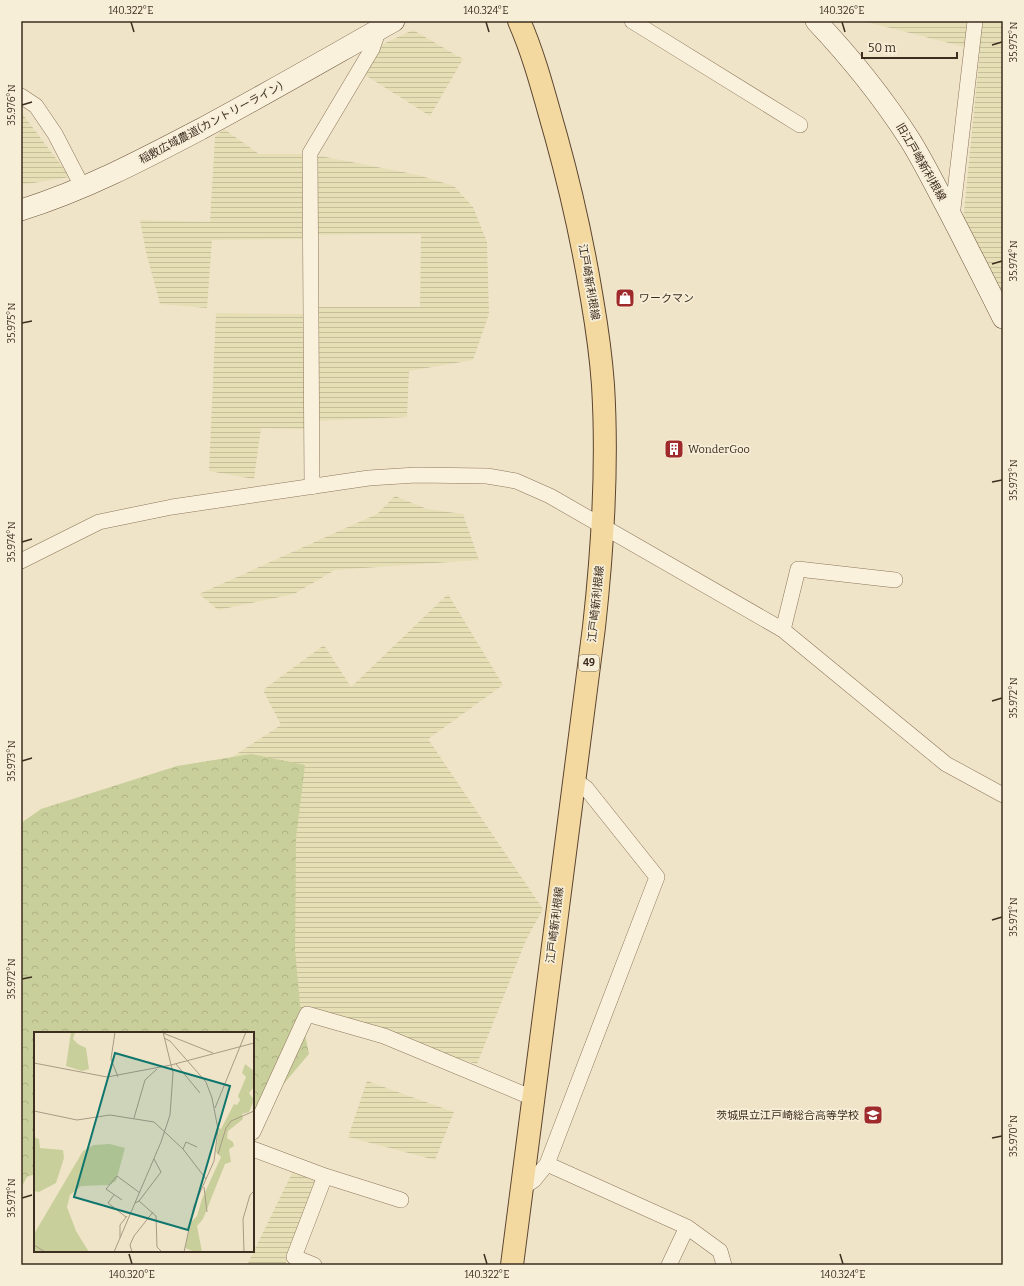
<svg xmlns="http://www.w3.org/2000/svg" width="1024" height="1286" font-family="Bitter,'Noto Sans JP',serif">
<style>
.farmland{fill:url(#farmland-rules)}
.forest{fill:url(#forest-crowns)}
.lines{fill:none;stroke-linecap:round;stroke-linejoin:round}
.street-casing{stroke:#8d765c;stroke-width:16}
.secondary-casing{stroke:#6f573f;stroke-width:22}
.primary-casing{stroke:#5b4430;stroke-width:24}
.street{stroke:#faf1dc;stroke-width:15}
.secondary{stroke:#faf1dc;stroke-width:21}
.primary{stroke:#f3d9a0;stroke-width:22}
.ticks{fill:none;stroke:#3d2e20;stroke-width:1.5}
.labels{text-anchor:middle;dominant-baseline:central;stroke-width:3.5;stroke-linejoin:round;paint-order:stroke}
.shield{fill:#f7eed8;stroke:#756857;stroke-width:1}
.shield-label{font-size:10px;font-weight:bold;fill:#3d2e20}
.street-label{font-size:11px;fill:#3d2e20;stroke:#f7eed8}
.poi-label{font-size:11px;fill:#3d2e20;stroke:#f7eed8;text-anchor:start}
.inset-road{fill:none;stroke:#a89b85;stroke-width:1}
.view{fill:#0f766e;fill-opacity:0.15;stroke:#0f766e;stroke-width:2}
.inset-edge{fill:none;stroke:#3d2e20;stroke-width:2}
.neatline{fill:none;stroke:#3d2e20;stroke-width:1.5}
.ticks-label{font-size:10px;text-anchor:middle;fill:#3d2e20}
</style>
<defs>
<pattern id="farmland-rules" width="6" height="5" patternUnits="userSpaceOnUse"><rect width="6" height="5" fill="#e6deb5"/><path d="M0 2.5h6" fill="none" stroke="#c6bf9b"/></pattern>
<pattern id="forest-crowns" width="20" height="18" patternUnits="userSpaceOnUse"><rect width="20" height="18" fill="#c9cf9b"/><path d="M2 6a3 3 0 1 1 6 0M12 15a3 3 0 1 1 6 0" fill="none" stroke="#aeb285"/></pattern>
</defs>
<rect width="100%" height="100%" fill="#f0e4c8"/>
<path class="farmland" d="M 863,21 L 1003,21 L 1003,294 L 963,221 L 980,51 Z
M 413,30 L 463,59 L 430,116 L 365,75 L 383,44 Z
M 21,112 L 70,177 L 21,185 Z
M 224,129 L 259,154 L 303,154 L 302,239 L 212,240 L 207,308 L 160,304 L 146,252 L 140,220 L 210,222 L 215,137 Z
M 315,155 L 418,175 L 454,186 L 473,207 L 487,242 L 489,314 L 473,360 L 409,371 L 407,417 L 314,421 L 315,307 L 420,307 L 421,234 L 316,235 Z
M 216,313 L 304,314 L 304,429 L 261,428 L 254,479 L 209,471 Z
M 395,496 L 427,509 L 463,514 L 479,560 L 335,570 L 294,594 L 218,610 L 199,594 L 377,514 Z
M 448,594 L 503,685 L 428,739 L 543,909 L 526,940 L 477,1064 L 377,1035 L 310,1006 L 253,1148 L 253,1033 L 185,1033 L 229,759 L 281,725 L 263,690 L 324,645 L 351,687 Z
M 367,1081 L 454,1112 L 435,1160 L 348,1137 Z
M 297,1163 L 324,1177 L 285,1265 L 247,1265 Z"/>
<path class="forest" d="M 251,754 L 305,765 L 296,838 L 295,950 L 301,1015 L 309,1054 L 264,1107 L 253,1111 L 253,1033 L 35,1033 L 35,1174 L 27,1177 L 21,1188 L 21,823 L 41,809 L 177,766 Z"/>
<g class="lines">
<g class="street-casing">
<path id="street" d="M 632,21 L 800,125
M 21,96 L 36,106 L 55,134 L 83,188
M 952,217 L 975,21
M 312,487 L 310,153 L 372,49 L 379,29
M 21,561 L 99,522 L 172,507 L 369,478 L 416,475 L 487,476 L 516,481 L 550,496 L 783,630 L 946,764 L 1003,795
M 783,630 L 798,569 L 895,580
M 253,1132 L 307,1014 L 384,1036 L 533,1098
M 253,1149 L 325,1176 L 401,1200
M 547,1164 L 657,877 L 586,788 L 574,780
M 522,1188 L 534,1180 L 547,1164 L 687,1227 L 720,1251 L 724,1265
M 314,1265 L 294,1257 L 325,1176
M 669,1265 L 687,1227"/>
</g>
<g class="secondary-casing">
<path id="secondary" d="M 816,21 C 850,57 883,98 910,140 C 923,161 934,183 945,204 C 965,242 984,280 1003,318
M 21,210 C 85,190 142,160 201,129 C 266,94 330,57 394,21"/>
</g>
<g class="primary-casing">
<path id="primary" d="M 512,1265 L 594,627 C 603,546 608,467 603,385 C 601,357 597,328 592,299 C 583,244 571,190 556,136 C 545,98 535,57 519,21"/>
</g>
<use href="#street" class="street"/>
<use href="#secondary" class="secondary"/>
<use href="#primary" class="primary"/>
</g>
<path class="ticks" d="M 131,22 L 134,32M 486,22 L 489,32M 842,22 L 845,32M 992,45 L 1002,42M 22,105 L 32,102M 992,264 L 1002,261M 22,323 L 32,321M 992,482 L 1002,480M 22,542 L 32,539M 992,701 L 1002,698M 22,761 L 32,758M 992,920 L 1002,917M 22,979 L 32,977M 992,1138 L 1002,1136M 22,1198 L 32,1195M 129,1254 L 132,1264M 484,1254 L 487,1264M 840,1254 L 843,1264"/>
<defs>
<g id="shop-square" transform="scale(1)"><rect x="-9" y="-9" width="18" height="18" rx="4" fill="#9e2a2b" stroke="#f7eed8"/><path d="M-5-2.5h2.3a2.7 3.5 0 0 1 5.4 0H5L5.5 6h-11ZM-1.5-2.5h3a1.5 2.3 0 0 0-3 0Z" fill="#fff"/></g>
<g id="building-square" transform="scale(1)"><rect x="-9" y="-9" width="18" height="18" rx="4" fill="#9e2a2b" stroke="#f7eed8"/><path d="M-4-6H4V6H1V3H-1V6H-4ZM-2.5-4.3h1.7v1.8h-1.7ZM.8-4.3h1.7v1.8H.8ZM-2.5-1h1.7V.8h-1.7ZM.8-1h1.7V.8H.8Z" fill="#fff"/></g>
<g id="school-square" transform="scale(1)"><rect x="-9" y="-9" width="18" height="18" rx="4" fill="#9e2a2b" stroke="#f7eed8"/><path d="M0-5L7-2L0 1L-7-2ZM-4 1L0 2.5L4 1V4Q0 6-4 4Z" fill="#fff"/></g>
</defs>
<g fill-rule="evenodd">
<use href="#shop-square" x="625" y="298"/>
<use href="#building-square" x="674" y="449"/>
<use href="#school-square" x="873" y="1115"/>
</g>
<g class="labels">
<rect class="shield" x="579" y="655" width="20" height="16" rx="3"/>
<g class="shield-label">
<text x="589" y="663">49</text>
</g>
<g class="street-label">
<text transform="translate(211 123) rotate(-28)">稲敷広域農道(カントリーライン)</text>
<text transform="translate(921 162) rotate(60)">旧江戸崎新利根線</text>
<text transform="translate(589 282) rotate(80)">江戸崎新利根線</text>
<text transform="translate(596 604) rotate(-84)">江戸崎新利根線</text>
<text transform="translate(555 925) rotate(-83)">江戸崎新利根線</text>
</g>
<g class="poi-label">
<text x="639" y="298">ワークマン</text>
<text x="688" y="449">WonderGoo</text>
<text x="859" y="1115" text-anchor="end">茨城県立江戸崎総合高等学校</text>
</g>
</g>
<g transform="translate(34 1032)">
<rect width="220" height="220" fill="#f0e4c8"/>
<path d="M 37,0 L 41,0 L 39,7 L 44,12 L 52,16 L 55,37 L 48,39 L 32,34 ZM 211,32 L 220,39 L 220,55 L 215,61 L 220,68 L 215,80 L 208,82 L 209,87 L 194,99 L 193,106 L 199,110 L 200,114 L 195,117 L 197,130 L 191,132 L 169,187 L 163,194 L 168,220 L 161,220 L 151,216 L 157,190 L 163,184 L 168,167 L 187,125 L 182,120 L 185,96 L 187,97 L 200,72 L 203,73 L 206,68 L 204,64 L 212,45 L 208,41 ZM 0,105 L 5,107 L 6,116 L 29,118 L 30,126 L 22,151 L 5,160 L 0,159 ZM 76,112 L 91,116 L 82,149 L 75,153 L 47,154 L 36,163 L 33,175 L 42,199 L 55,220 L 0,220 L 0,202 L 49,119 L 60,113 Z" fill="#c9cf9b"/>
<path class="inset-road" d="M 81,0 L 77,27 L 84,45M 129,1 L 179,21M 130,6 L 136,9 L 172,50 L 178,66 L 184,97 L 180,129 L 160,174 L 150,220M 0,31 L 73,45 L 137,33M 142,32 L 166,61M 137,33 L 220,11M 181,76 L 212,0M 0,79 L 43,88 L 76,83 L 120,90 L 149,117 L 172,147M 100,86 L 111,48 L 123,37M 149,117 L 152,110 L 163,115M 184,122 L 192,96 L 197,89 L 220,79M 170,155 L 173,180M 80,163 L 74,171 L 92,185M 88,168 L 72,157 L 83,144 L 106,161M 105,169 L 127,140 L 120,127M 101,171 L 105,169 L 122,184 L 123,215 L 128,220M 86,206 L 86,193 L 93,184M 0,213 L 11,220M 80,220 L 127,110 L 136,83 L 139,41 L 129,0M 98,220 L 96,213 L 100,204 L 119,180M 210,220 L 209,187 L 216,163 L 220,159"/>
<path class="view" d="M 81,21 L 196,54 L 154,198 L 40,165 Z"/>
<rect width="220" height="220" class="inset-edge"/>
</g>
<rect width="1024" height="1286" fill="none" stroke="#f7eed8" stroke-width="44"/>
<path d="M862 52v6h95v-6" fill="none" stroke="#3d2e20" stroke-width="2"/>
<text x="868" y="52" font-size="12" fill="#3d2e20" stroke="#f7eed8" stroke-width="3" paint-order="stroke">50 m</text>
<rect x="22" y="22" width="980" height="1242" class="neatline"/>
<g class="ticks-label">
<text x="131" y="14">140.322°E</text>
<text x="486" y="14">140.324°E</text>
<text x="842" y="14">140.326°E</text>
<text transform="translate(1013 42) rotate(-90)" y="4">35.975°N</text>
<text transform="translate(11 105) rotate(-90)" y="4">35.976°N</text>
<text transform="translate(1013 261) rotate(-90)" y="4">35.974°N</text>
<text transform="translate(11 323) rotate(-90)" y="4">35.975°N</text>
<text transform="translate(1013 480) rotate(-90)" y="4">35.973°N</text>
<text transform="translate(11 542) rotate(-90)" y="4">35.974°N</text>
<text transform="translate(1013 698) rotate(-90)" y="4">35.972°N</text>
<text transform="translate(11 761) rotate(-90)" y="4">35.973°N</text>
<text transform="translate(1013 917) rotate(-90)" y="4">35.971°N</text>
<text transform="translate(11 979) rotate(-90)" y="4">35.972°N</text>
<text transform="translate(1013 1136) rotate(-90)" y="4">35.970°N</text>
<text transform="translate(11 1198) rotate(-90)" y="4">35.971°N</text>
<text x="132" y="1278">140.320°E</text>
<text x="487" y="1278">140.322°E</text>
<text x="843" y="1278">140.324°E</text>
</g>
</svg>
